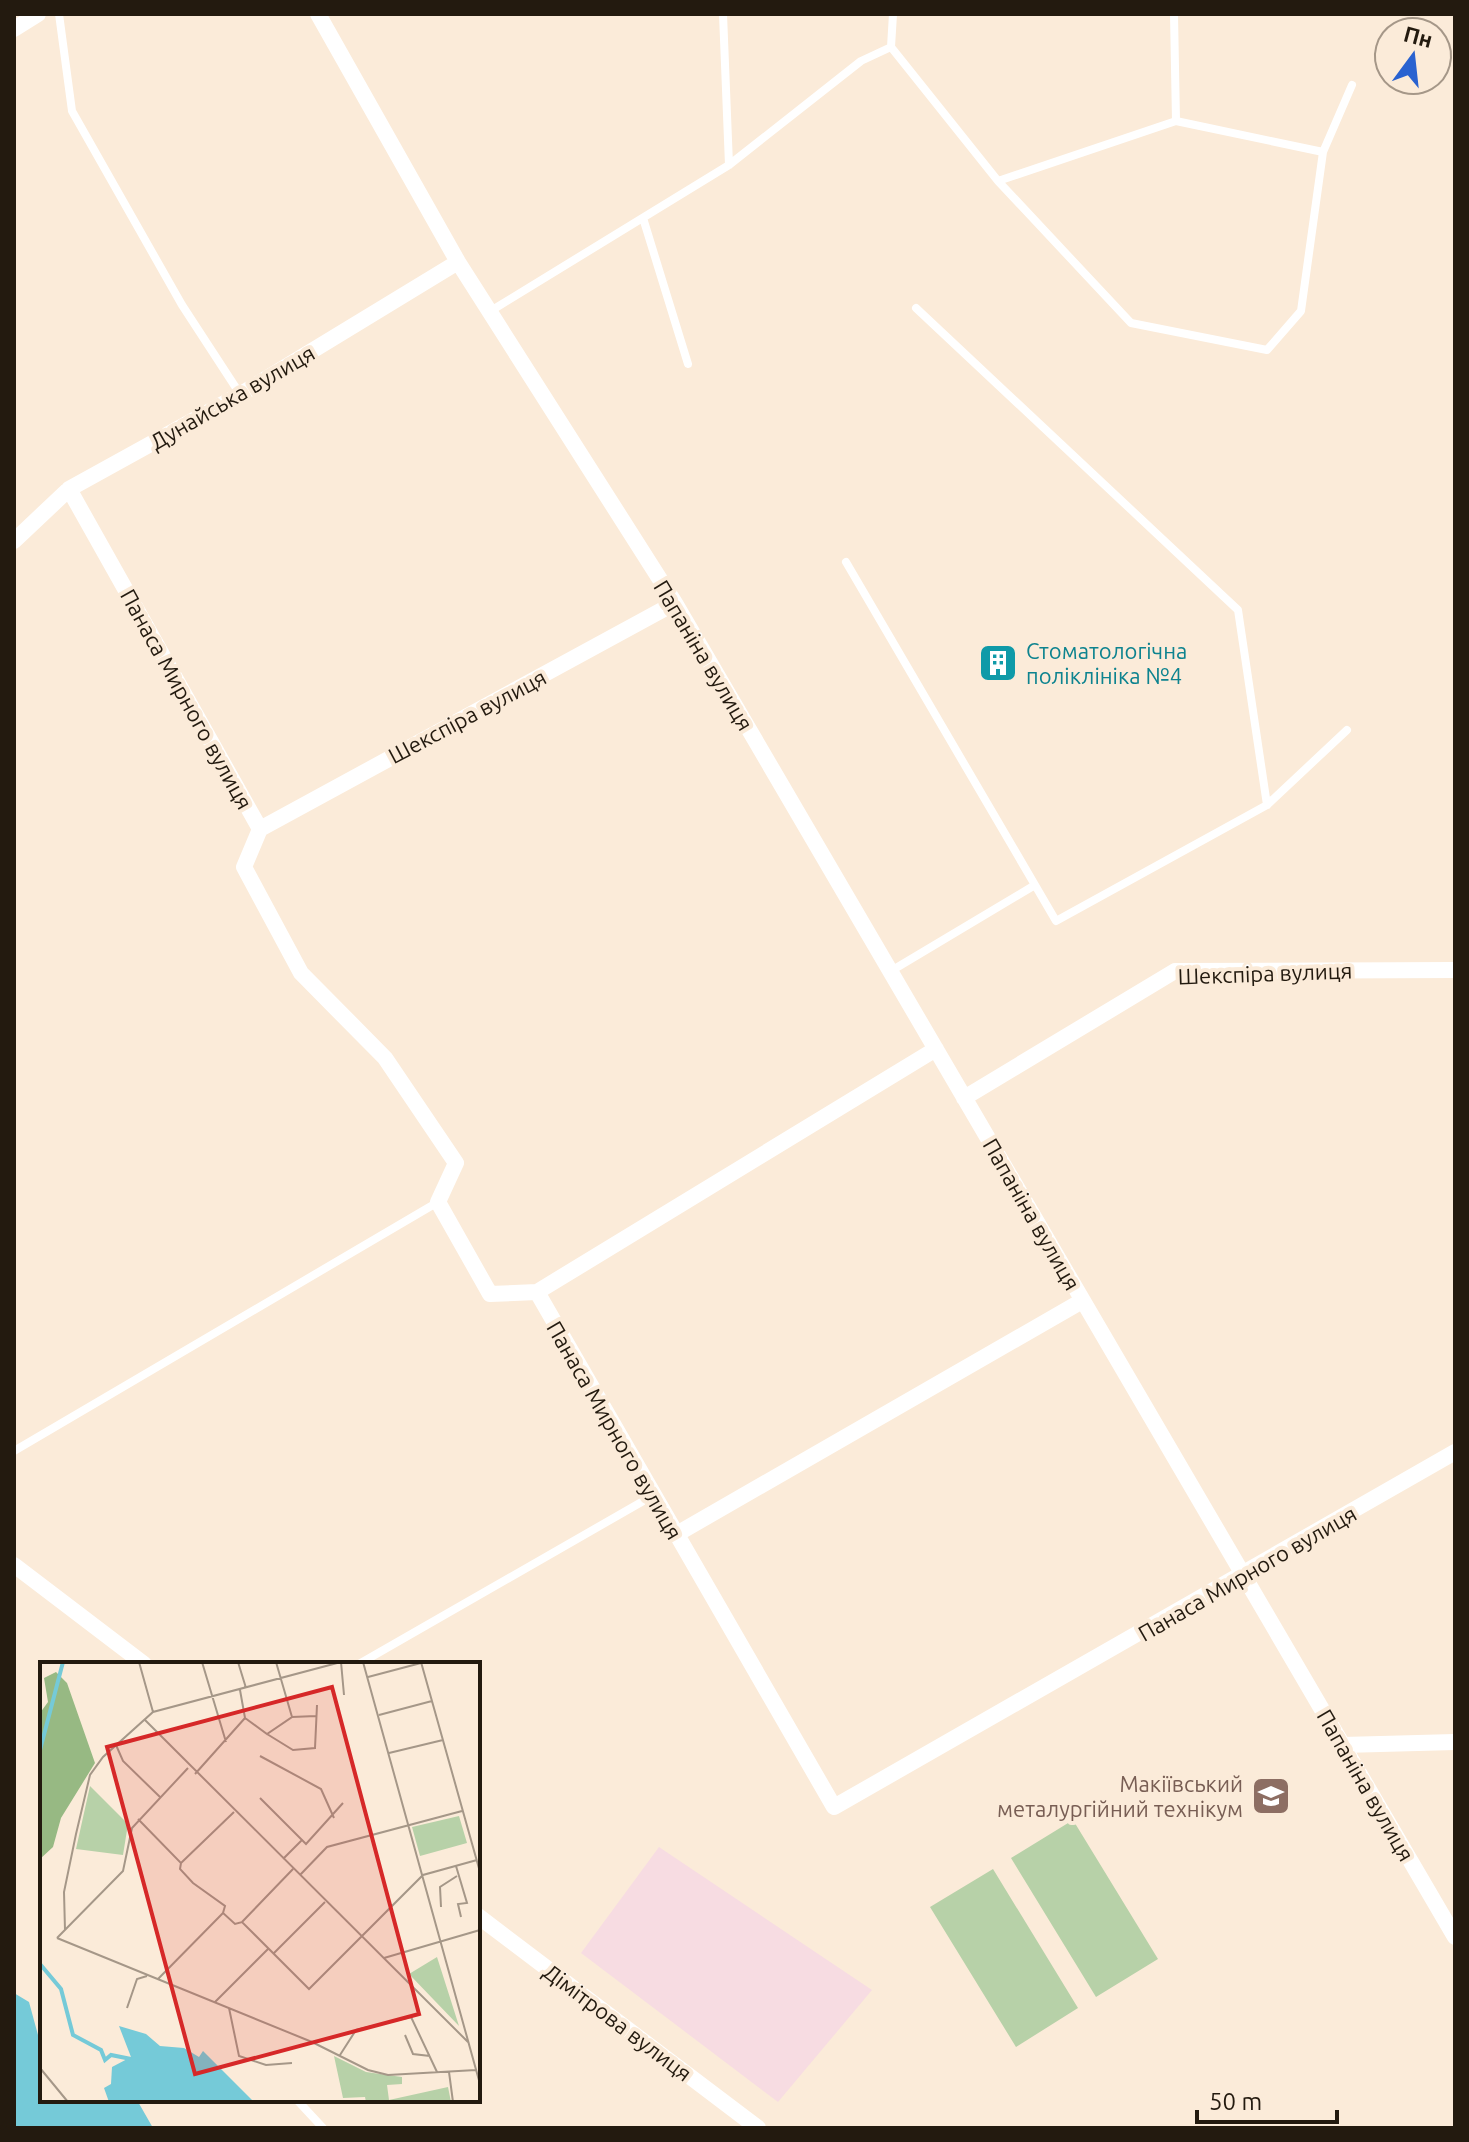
<svg xmlns="http://www.w3.org/2000/svg" width="1469" height="2142" font-family="Ubuntu,sans-serif">
<style>
.industrial{fill:#f7dce2}
.green{fill:#b7d1a8}
.water{fill:#75cad8}
.lines{fill:none;stroke-linecap:round;stroke-linejoin:round}
.lane{stroke:#fff;stroke-width:8}
.street{stroke:#fff;stroke-width:16}
.labels{text-anchor:middle;dominant-baseline:central;stroke-width:8;stroke-linejoin:round;paint-order:stroke}
.street-label{font-size:22px;fill:#231a0f;stroke:#fbebd9}
.culture-label{font-size:22px;fill:#0d838f;stroke:#fbebd9;text-anchor:start}
.education-label{font-size:22px;fill:#785e54;stroke:#fbebd9;text-anchor:end}
.inset-river{fill:none;stroke:#75cad8;stroke-width:4}
.inset-road{fill:none;stroke:#a59788;stroke-width:2}
.view{fill:#d62828;fill-opacity:0.15;stroke:#d62828;stroke-width:4}
.inset-edge{fill:none;stroke:#231a0f;stroke-width:4}
</style>
<rect width="100%" height="100%" fill="#fbebd9"/>
<path class="industrial" d="M 659,1847 L 872,1990 L 778,2102 L 581,1953 Z"/>
<path class="green" d="M 1073,1820 L 1158,1959 L 1096,1997 L 1011,1858 Z
M 993,1869 L 1078,2008 L 1016,2047 L 930,1907 Z"/>
<path class="water" d="M 14,1993 L 29,2002 L 38,2035 L 42,2038 L 42,2100 L 137,2100 L 153,2128 L 14,2128 Z"/>
<g class="lines">
<path class="lane" d="M 59,14 L 72,111 L 182,305 L 240,394
M 723,14 L 729,165
M 893,14 L 891,47 L 998,181 L 1176,121 L 1174,14
M 1176,121 L 1323,152
M 998,181 L 1131,323 L 1267,350 L 1301,311 L 1323,152 L 1352,85
M 643,218 L 688,364
M 916,308 L 1238,610 L 1267,805
M 489,312 L 729,165 L 861,61 L 891,47
M 846,562 L 1035,885 L 891,971
M 1035,885 L 1056,921 L 1267,805 L 1347,730
M 14,1451 L 438,1202
M 359,1664 L 652,1496
M 297,2100 L 323,2128"/>
<path class="street" d="M 318,14 L 458,262 L 675,603 L 1455,1937
M 14,29 L 38,14
M 69,489 L 260,829
M 14,541 L 69,489 L 241,394 L 458,262
M 260,829 L 244,867 L 301,973 L 385,1058 L 456,1163 L 438,1202 L 490,1294 L 537,1292 L 936,1049
M 260,829 L 675,603
M 964,1098 L 1175,971 L 1455,970
M 537,1292 L 834,1807 L 1455,1452
M 675,1535 L 1082,1301
M 14,1565 L 144,1664
M 1343,1745 L 1455,1742
M 478,1916 L 758,2128"/>
</g>
<defs>
<g id="building-square" transform="scale(2)"><rect x="-9" y="-9" width="18" height="18" rx="4" fill="#0f9aa8" stroke="#fbebd9"/><path d="M-4-6H4V6H1V3H-1V6H-4ZM-2.5-4.3h1.7v1.8h-1.7ZM.8-4.3h1.7v1.8H.8ZM-2.5-1h1.7V.8h-1.7ZM.8-1h1.7V.8H.8Z" fill="#fff"/></g>
<g id="university-square" transform="scale(2)"><rect x="-9" y="-9" width="18" height="18" rx="4" fill="#8d6e63" stroke="#fbebd9"/><path d="M0-5L7-2L0 1L-7-2ZM-4 1L0 2.5L4 1V4Q0 6-4 4Z" fill="#fff"/></g>
</defs>
<g fill-rule="evenodd">
<use href="#building-square" x="998" y="663"/>
<use href="#university-square" x="1271" y="1796"/>
</g>
<g class="labels">
<g class="street-label">
<text transform="translate(232 397) rotate(-30)">Дунайська вулиця</text>
<text transform="translate(704 655) rotate(59)">Папаніна вулиця</text>
<text transform="translate(187 699) rotate(61)">Панаса Мирного вулиця</text>
<text transform="translate(467 716) rotate(-28)">Шекспіра вулиця</text>
<text transform="translate(1265 973) rotate(-2)">Шекспіра вулиця</text>
<text transform="translate(1032 1214) rotate(60)">Папаніна вулиця</text>
<text transform="translate(615 1430) rotate(60)">Панаса Мирного вулиця</text>
<text transform="translate(1247 1573) rotate(-30)">Панаса Мирного вулиця</text>
<text transform="translate(1366 1785) rotate(60)">Папаніна вулиця</text>
<text transform="translate(618 2022) rotate(37)">Дімітрова вулиця</text>
</g>
<g class="culture-label">
<text x="1026" y="650">Стоматологічна<tspan x="1026" dy="25">поліклініка №4</tspan></text>
</g>
<g class="education-label">
<text x="1243" y="1783">Макіївський<tspan x="1243" dy="25">металургійний технікум</tspan></text>
</g>
</g>
<g transform="translate(40 1662)">
<rect width="440" height="440" fill="#fbebd9"/>
<path d="M 50,124 L 88,162 L 83,193 L 36,187 ZM 419,154 L 427,181 L 380,194 L 372,165 ZM 397,295 L 419,364 L 369,312 ZM 294,394 L 326,410 L 362,415 L 362,422 L 347,423 L 349,438 L 408,425 L 411,440 L 326,440 L 325,435 L 303,436 Z" fill="#b7d1a8"/>
<path d="M 16,10 L 27,21 L 55,101 L 21,156 L 13,185 L 0,197 L 0,51 L 8,40 L 4,16 Z" fill="#97b983"/>
<path d="M 79,364 L 106,372 L 120,384 L 144,386 L 159,395 L 163,389 L 214,440 L 69,440 L 64,426 L 71,422 L 72,405 L 91,395 Z" fill="#75cad8"/>
<path class="inset-river" d="M 0,88 L 23,0M 0,302 L 21,327 L 33,373 L 61,388 L 65,398 L 71,393 L 91,397"/>
<path class="inset-road" d="M 99,0 L 113,50M 162,0 L 186,80M 198,0 L 206,26M 301,0 L 304,33M 323,0 L 440,422M 381,0 L 440,210M 328,15 L 381,1M 200,28 L 205,56 L 227,72 L 252,55 L 236,0M 339,53 L 392,39M 252,55 L 276,54M 104,57 L 428,380M 227,72 L 253,88 L 275,86 L 277,43M 76,83 L 83,99 L 120,135M 349,91 L 403,78M 220,94 L 281,127 L 294,156M 155,112 L 205,56M 220,136 L 262,178 L 243,197M 98,157 L 141,201 L 140,207 L 153,221 L 185,244 L 183,251 L 195,262 L 202,260 L 269,327 L 383,213 L 437,198M 262,178 L 266,182 L 303,141M 141,201 L 194,150M 416,204 L 427,241 L 418,242 L 421,255M 260,213 L 287,185 L 422,149M 401,245 L 400,225 L 417,214M 202,260 L 253,207M 25,268 L 24,230 L 36,172 L 50,113 L 63,95 L 113,50 L 301,0M 17,276 L 272,380 L 328,408 L 348,413 L 436,408M 17,276 L 83,209 L 92,166 L 148,106M 233,292 L 285,240M 344,296 L 440,268M 118,317 L 183,251M 175,340 L 228,287M 87,346 L 97,317 L 107,314M 189,346 L 199,394 L 226,403 L 252,401M 365,373 L 373,392 L 390,394M 300,393 L 316,368 L 371,355 L 397,410M 0,406 L 28,440M 409,410 L 413,440"/>
<path class="view" d="M 292,25 L 379,352 L 155,412 L 67,85 Z"/>
<rect width="440" height="440" class="inset-edge"/>
</g>
<rect width="1469" height="2142" fill="none" stroke="#231a0f" stroke-width="32"/>
<g transform="translate(1413 56) rotate(15)"><circle r="38" fill="#fbebd9" stroke="#a59788" stroke-width="2"/>
<path d="M0-6L14 30L0 20L-14 30Z" fill="#2962d0"/>
<text y="-12" font-size="22" font-weight="bold" text-anchor="middle" fill="#231a0f">Пн</text>
</g>
<path d="M1197 2110v12h140v-12" fill="none" stroke="#231a0f" stroke-width="4"/>
<text x="1209" y="2110" font-size="24" fill="#231a0f" stroke="#fbebd9" stroke-width="6" paint-order="stroke">50 m</text>
</svg>
